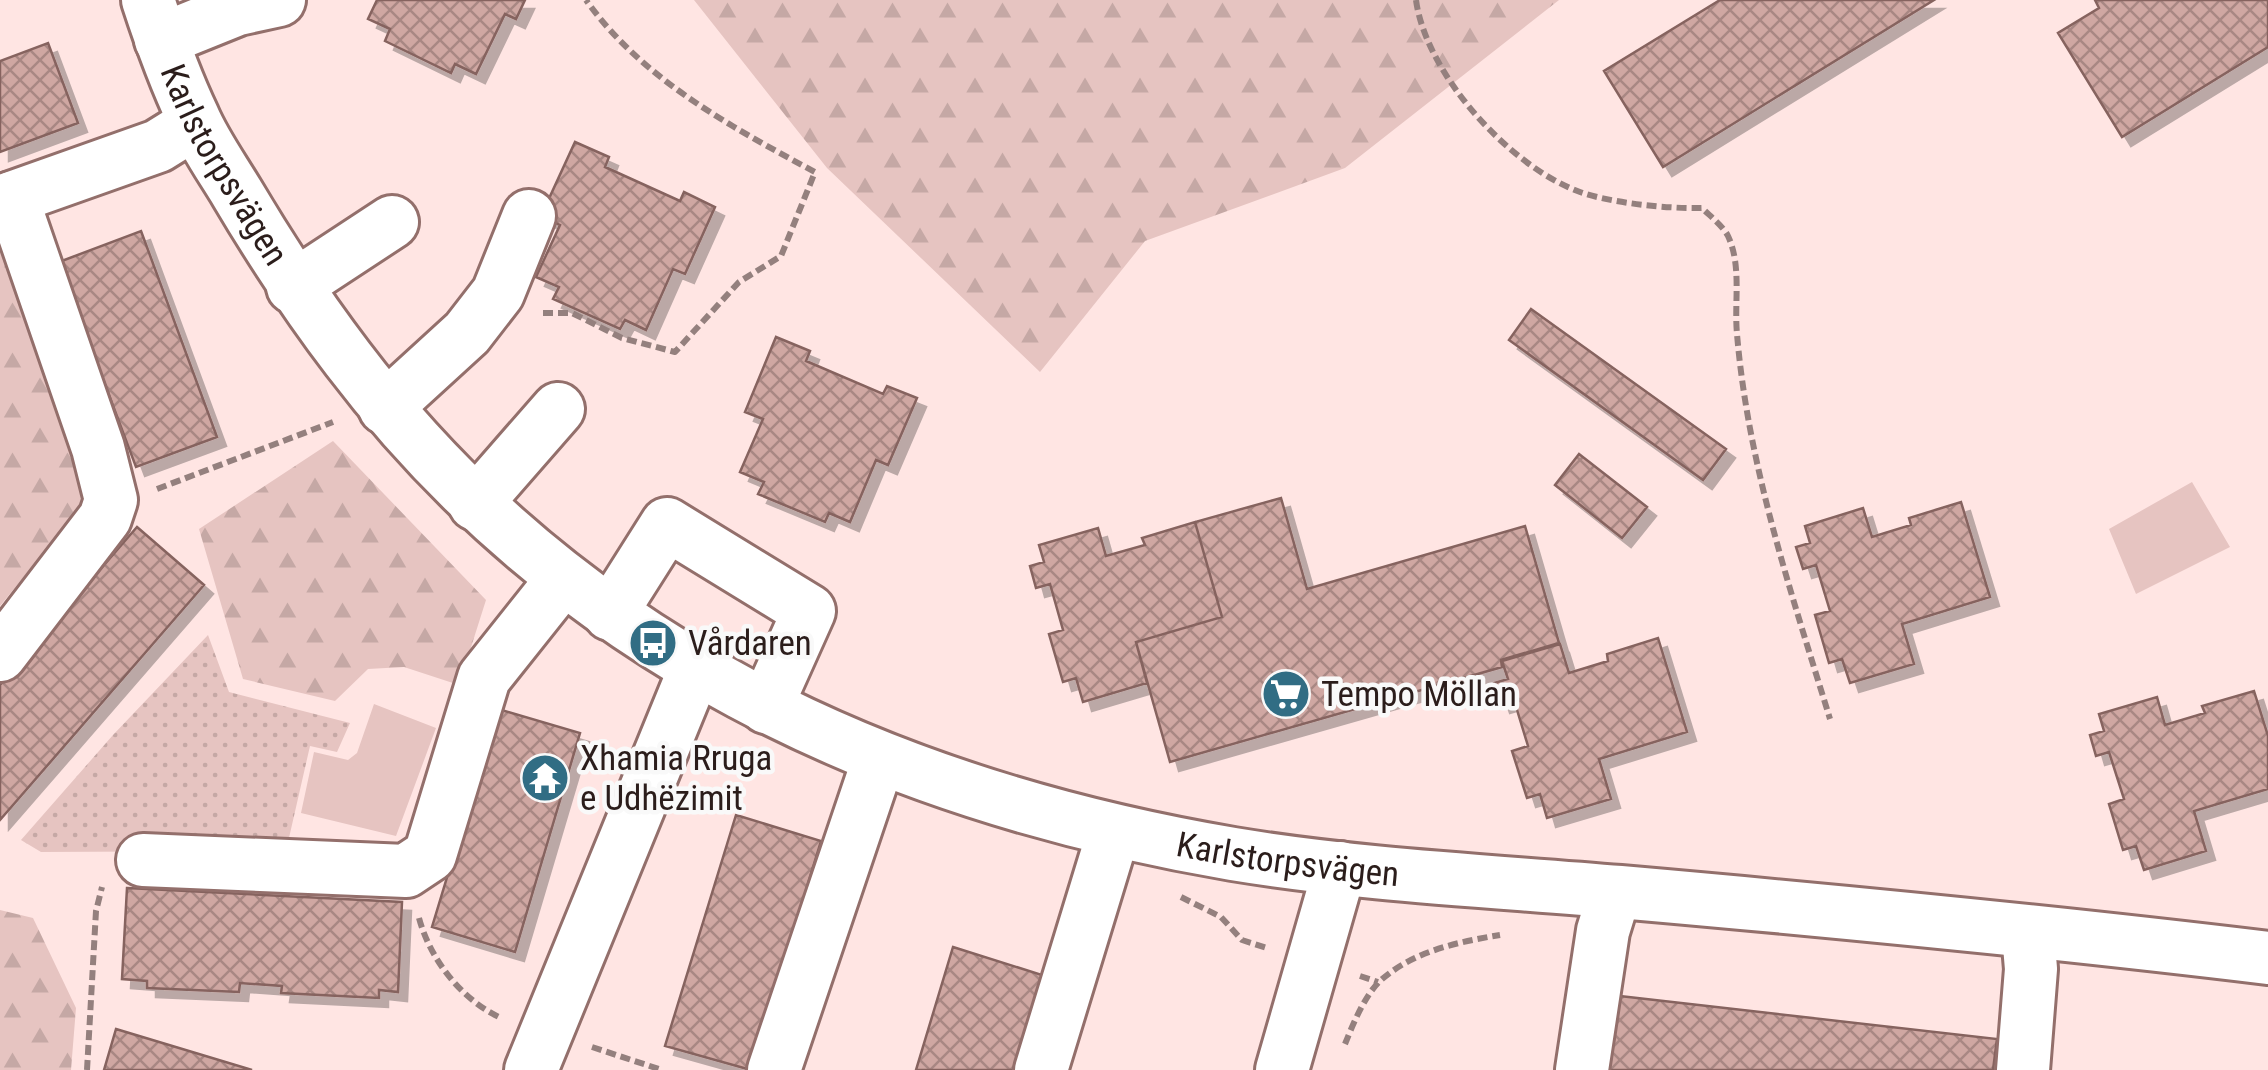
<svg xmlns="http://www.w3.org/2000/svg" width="2268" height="1070" font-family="'Roboto Condensed',sans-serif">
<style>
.grass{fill:url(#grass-dots)}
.forest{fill:url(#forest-firs)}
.park{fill:#e6c4c1}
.building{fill:url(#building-cross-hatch);stroke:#86635f;stroke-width:2.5;filter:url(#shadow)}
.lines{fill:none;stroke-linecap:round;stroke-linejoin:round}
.minor-casing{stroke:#936f6b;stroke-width:58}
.path{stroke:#94807e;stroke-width:6;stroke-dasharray:10 5;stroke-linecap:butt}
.minor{stroke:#fff;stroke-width:52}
.labels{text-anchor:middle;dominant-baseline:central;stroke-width:9;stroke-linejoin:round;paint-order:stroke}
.street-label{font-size:35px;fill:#2b1d1b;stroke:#f9f9f9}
.poi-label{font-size:35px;fill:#2b1d1b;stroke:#f9f9f9;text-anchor:start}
</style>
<defs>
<pattern id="grass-dots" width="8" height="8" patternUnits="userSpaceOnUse" patternTransform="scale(2.5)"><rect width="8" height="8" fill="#e6c4c1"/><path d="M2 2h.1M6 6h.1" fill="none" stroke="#c5a8a5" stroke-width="1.8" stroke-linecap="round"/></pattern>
<pattern id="forest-firs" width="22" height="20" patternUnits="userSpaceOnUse" patternTransform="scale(2.5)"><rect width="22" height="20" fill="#e6c4c1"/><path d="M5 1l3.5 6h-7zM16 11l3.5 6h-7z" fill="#c5a8a5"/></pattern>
<pattern id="building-cross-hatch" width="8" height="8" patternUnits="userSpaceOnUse" patternTransform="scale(2.5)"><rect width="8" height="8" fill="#cfa7a2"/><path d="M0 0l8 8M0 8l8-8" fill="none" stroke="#a88783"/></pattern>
<filter id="shadow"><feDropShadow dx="9" dy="9" stdDeviation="0" flood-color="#0004"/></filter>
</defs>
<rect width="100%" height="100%" fill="#ffe5e3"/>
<path class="grass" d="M 208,635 L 229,692 L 350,723 L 337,752 L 310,746 L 286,851 L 41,852 L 21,840 L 113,735 Z"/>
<path class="forest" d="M 694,0 L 1559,0 L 1345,168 L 1145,241 L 1040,372 L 827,168 Z
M 7,249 L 86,500 L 0,606 L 0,252 Z
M 333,441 L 486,600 L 459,685 L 404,667 L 368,669 L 335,701 L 243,679 L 199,529 Z
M 0,910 L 33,918 L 76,1008 L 71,1070 L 0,1070 Z"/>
<path class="park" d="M 2192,482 L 2230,547 L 2136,594 L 2109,529 Z
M 374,704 L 436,728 L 396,836 L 301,813 L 314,752 L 348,760 L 357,753 Z"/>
<path class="building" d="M 377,0 L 525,0 L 516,19 L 505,14 L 476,74 L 455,64 L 451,73 L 385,41 L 390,29 L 368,19 Z
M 1720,0 L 1934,0 L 1663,167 L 1604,71 Z
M 2095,0 L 2268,0 L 2268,47 L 2122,137 L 2058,33 L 2099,8 Z
M 48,43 L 78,123 L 0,152 L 0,61 Z
M 575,142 L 609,157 L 605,167 L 680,201 L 684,192 L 715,207 L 685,274 L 673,269 L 646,330 L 625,320 L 620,329 L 553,299 L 559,287 L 536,277 L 560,225 L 541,216 Z
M 141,231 L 217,437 L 136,467 L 59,262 Z
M 1531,309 L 1726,449 L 1703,480 L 1509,340 Z
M 776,337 L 810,351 L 806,361 L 883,394 L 887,386 L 917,398 L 888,465 L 876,460 L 850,522 L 829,513 L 825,522 L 758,494 L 764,482 L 740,472 L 763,419 L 745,412 Z
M 1579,454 L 1647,507 L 1622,538 L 1555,485 Z
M 1281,498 L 1307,589 L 1525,526 L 1559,643 L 1501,660 L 1502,667 L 1170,762 L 1136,642 L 1222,617 L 1195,522 Z
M 1961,502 L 1990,597 L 1902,624 L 1914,664 L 1850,683 L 1842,659 L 1829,663 L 1815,615 L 1830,611 L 1816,565 L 1803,569 L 1796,547 L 1810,543 L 1805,526 L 1863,508 L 1872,537 L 1911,525 L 1909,518 Z
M 1195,522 L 1222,617 L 1136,642 L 1147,683 L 1083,702 L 1076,678 L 1063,682 L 1049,634 L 1063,630 L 1050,584 L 1036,588 L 1030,566 L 1044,562 L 1039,545 L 1098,528 L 1106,556 L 1145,545 L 1142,538 Z
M 137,527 L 204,585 L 0,820 L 0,685 Z
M 1658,638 L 1687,732 L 1599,759 L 1611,799 L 1547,818 L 1540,794 L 1527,798 L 1512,751 L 1528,746 L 1514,700 L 1501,704 L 1494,683 L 1508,679 L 1502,661 L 1560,644 L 1569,673 L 1608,661 L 1607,654 Z
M 2254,691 L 2268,736 L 2268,789 L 2194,811 L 2206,851 L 2144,870 L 2136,846 L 2123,850 L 2109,804 L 2124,799 L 2109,752 L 2096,756 L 2090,735 L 2104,731 L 2099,714 L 2157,697 L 2165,725 L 2205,713 L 2202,706 Z
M 498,709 L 580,733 L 515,952 L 432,927 Z
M 736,815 L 821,841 L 751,1070 L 665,1046 Z
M 127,888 L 402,902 L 398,992 L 379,990 L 379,998 L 281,993 L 282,986 L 240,983 L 239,992 L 147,988 L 147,981 L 122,979 Z
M 953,947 L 1042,975 L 1013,1070 L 916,1070 Z
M 1611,995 L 1997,1039 L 1993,1070 L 1603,1070 Z
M 116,1029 L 252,1070 L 104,1070 Z"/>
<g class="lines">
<g class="minor-casing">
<g id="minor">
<path id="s1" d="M 148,0 C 161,40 175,79 193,117 C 204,143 222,168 237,193 C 272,252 306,304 348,359 C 568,649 881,794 1233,854 C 1361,875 1491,881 1620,892 C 1836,911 2053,932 2268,958"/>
<path d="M 161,40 L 238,9 L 279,0"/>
<path d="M 0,202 L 158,146 L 195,123"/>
<path d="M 293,287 L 392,222"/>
<path d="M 385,408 L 467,333 L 498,293 L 529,216"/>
<path d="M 475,504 L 558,409"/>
<path d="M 610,614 L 667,524 L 809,611 L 766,707"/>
<path d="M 0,655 L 105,518 L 111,500 L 98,448 L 12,198"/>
<path d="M 143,860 L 406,871 L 430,855 L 484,678 L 562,580"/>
<path d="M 531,1070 L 695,669"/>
<path d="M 774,1070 L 879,759"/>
<path d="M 1041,1070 L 1114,831"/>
<path d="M 1282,1070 L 1340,868"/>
<path d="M 1582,1070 L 1603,931 L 1615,892"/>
<path d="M 2023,1070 L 2031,969 L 2028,933"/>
</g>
</g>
<path class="path" d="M 1416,0 C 1426,74 1510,167 1580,192 C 1610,203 1670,209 1702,208 C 1710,216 1723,226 1728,236 C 1742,266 1734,302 1737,334 C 1748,466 1791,592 1830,719
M 543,313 L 572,313 L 622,338 L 675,352 L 739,282 L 781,256 L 815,172 C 731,127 642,79 586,0
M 157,489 L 333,422
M 1181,897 L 1221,917 L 1242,940 L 1267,948
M 419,918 C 430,959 461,999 499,1017
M 1360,976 L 1378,982
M 1345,1044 C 1353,1024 1365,995 1380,981 C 1413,951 1458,942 1500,935
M 592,1047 L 662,1070
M 87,1070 L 96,911 L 102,887"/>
<use href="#minor" class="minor"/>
</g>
<defs>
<g id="bus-disc" transform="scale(2.5)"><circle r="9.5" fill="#316d84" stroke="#f9f9f9"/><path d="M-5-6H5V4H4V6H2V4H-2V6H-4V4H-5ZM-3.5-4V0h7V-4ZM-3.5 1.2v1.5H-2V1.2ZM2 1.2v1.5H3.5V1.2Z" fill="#fff"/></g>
<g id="supermarket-disc" transform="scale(2.5)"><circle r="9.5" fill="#316d84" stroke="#f9f9f9"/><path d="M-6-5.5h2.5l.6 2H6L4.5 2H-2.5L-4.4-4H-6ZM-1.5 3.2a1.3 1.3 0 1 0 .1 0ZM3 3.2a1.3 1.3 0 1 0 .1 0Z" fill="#fff"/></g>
<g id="temple-disc" transform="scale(2.5)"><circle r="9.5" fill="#316d84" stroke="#f9f9f9"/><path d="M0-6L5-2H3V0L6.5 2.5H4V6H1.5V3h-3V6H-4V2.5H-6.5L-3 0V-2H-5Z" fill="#fff"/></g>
</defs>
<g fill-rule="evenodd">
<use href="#bus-disc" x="653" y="643"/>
<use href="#supermarket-disc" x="1286" y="694"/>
<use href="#temple-disc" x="545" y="778"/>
</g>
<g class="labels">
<g class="street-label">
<text stroke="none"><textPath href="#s1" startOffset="182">Karlstorpsvägen</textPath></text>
<text stroke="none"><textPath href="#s1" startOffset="1508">Karlstorpsvägen</textPath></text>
</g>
<g class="poi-label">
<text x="688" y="643">Vårdaren</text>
<text x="1321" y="694">Tempo Möllan</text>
<text x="580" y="758">Xhamia Rruga<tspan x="580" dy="40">e Udhëzimit</tspan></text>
</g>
</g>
</svg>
